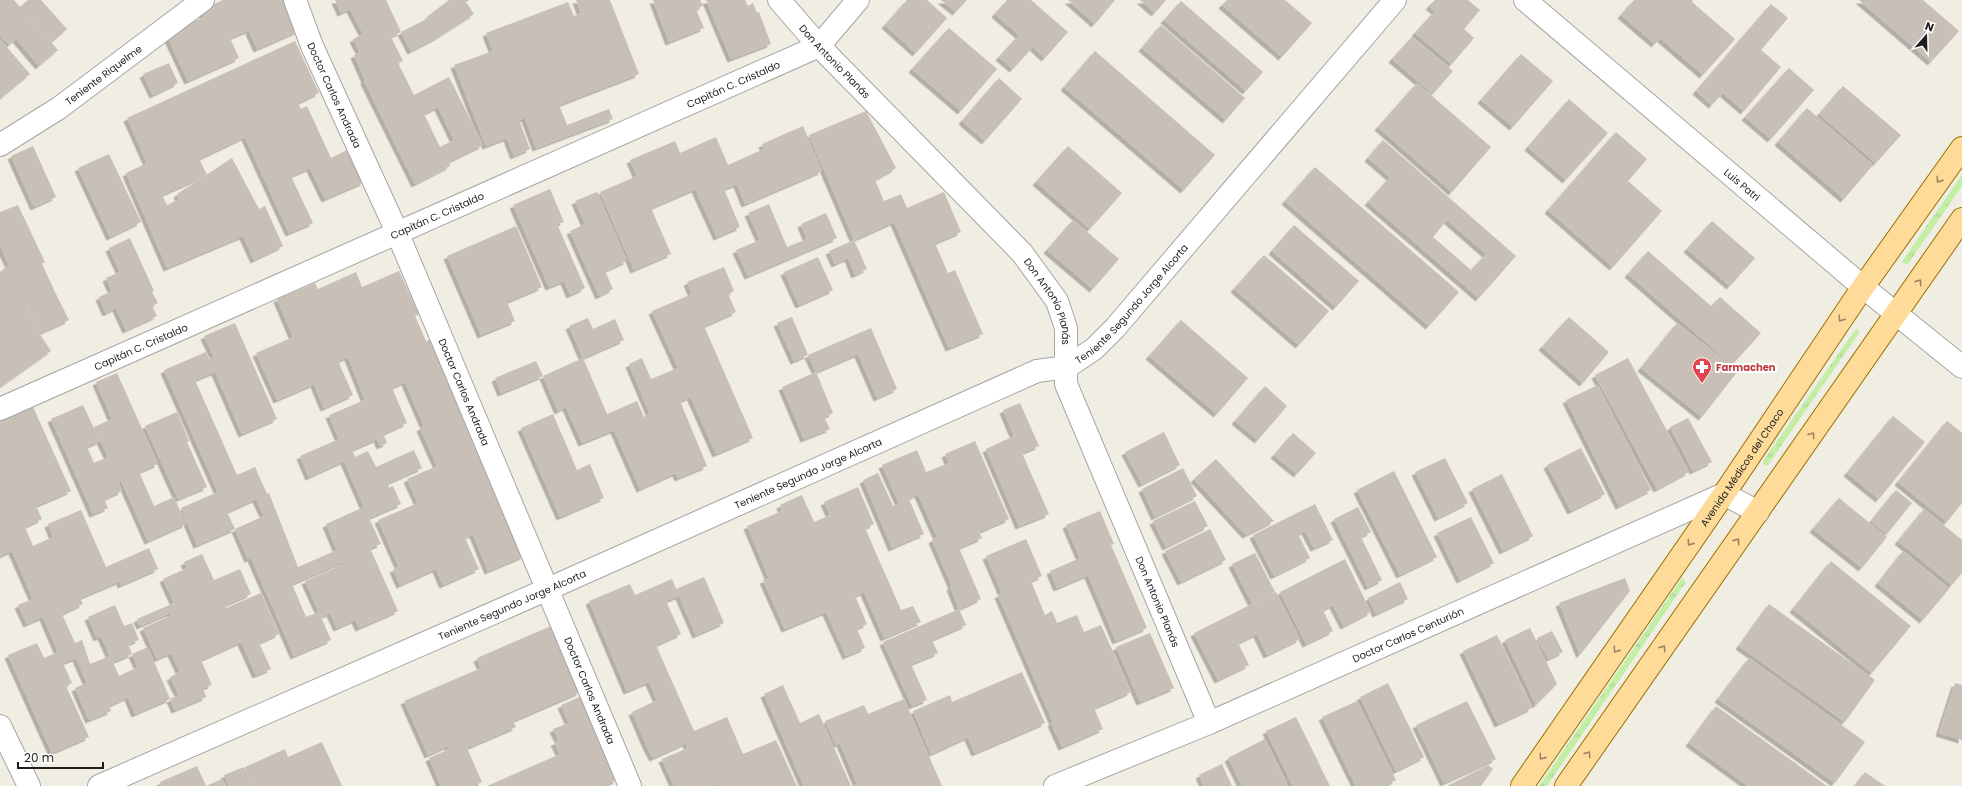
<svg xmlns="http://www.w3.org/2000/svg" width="1962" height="786" font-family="Poppins,sans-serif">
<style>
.grass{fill:url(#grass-tufts)}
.building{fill:#c8bfb6;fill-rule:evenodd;filter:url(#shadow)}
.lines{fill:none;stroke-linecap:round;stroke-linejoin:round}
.minor-casing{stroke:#a5a5a5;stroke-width:24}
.major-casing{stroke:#987200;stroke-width:24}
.minor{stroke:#fff;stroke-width:22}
.major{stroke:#ffdb99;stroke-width:22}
.oneway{stroke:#9a8662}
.labels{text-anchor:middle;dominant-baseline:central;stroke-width:4;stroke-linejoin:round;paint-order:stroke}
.street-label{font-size:10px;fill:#1e1e1e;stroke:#fff}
.health-label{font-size:10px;font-weight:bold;fill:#be3a42;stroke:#fff;text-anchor:start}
</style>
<defs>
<pattern id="grass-tufts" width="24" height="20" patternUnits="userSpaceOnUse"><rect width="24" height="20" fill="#c3eea5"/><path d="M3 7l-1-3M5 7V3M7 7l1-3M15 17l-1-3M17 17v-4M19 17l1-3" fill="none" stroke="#a7cc8e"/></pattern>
<filter id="shadow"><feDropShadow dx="-3.5" dy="3.5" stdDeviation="0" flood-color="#0004"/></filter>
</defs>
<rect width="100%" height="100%" fill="#f0ede3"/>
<path class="grass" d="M 1962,175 L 1962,186 L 1908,264 L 1903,263 L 1903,260 Z
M 1858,329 L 1859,333 L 1768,465 L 1764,465 L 1763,461 L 1855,330 Z
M 1682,578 L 1686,582 L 1547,786 L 1539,786 Z"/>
<path class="building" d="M 0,0 L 14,0 L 58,50 L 39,66 L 16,39 L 9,45 L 0,35 Z
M 28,0 L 41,0 L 67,29 L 52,42 L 21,6 Z
M 223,0 L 284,0 L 298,31 L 257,49 L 249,31 L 252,29 L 230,38 L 239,58 L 188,81 L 166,34 L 204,17 L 201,10 Z
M 335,0 L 386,0 L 401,32 L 391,37 L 403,61 L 398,63 L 414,95 L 449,77 L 483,145 L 448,162 L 450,166 L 415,184 L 364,81 L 365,80 L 354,55 L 360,52 L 353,39 L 363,34 L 350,9 L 341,13 ZM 438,107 L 454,140 L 440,147 L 424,114 Z
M 449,0 L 469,0 L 466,2 L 474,14 L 438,37 L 411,51 L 401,32 L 429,18 L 428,16 Z
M 576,0 L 610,0 L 639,74 L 559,105 L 567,125 L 609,109 L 613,119 L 536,148 L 525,118 L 519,120 L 530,149 L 514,156 L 507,138 L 486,146 L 454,65 L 493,51 L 486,33 L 568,2 L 574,16 L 581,13 Z
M 653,0 L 700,0 L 703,6 L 696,9 L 704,28 L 669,42 Z
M 706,0 L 745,0 L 748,6 L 753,3 L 757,13 L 759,12 L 771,44 L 731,59 Z
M 907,0 L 927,0 L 947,18 L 916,53 L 885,25 Z
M 941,0 L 967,0 L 956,12 Z
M 1007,0 L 1031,0 L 1068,32 L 1045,58 L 1033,47 L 1013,69 L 999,57 L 1019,35 L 995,14 Z
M 1068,0 L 1115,0 L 1095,24 Z
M 1140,0 L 1166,0 L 1155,13 Z
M 1227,0 L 1285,0 L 1312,23 L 1282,57 L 1222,5 Z
M 1435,0 L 1468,0 L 1480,10 L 1464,29 L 1474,38 L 1452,64 L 1415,33 L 1435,11 L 1429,6 Z
M 1634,0 L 1693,0 L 1692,2 L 1735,39 L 1703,75 L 1660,38 L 1655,44 L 1621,15 Z
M 1859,0 L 1923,0 L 1959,31 L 1931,62 Z
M 1181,1 L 1263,72 L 1246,91 L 1164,20 Z
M 1771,4 L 1788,18 L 1761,50 L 1781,67 L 1744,111 L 1723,93 L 1712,105 L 1696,91 Z
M 1161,25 L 1245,98 L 1226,120 L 1142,48 Z
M 949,28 L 997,69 L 961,111 L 912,69 Z
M 1412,37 L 1453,71 L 1433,94 L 1392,59 Z
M 0,39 L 30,74 L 0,99 Z
M 295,41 L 319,93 L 298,103 L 301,109 L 307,106 L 331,158 L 349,149 L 364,182 L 325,199 L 310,168 L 291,176 L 313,223 L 289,233 L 245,137 L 199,159 L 207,175 L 162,195 L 167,205 L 179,199 L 177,194 L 232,158 L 259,209 L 265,206 L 283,246 L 254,260 L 243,236 L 167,268 L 126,173 L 147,163 L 127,118 Z
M 1095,51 L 1215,155 L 1184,190 L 1064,87 Z
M 1521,54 L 1553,81 L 1513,127 L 1481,100 Z
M 169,63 L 178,83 L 153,95 L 143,74 Z
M 1789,68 L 1814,90 L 1771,139 L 1745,117 Z
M 999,78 L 1022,99 L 985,141 L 962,121 Z
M 1417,83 L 1491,147 L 1452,192 L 1378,127 Z
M 1843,86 L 1901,135 L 1876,163 L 1819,114 Z
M 1569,99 L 1608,133 L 1566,180 L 1528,147 Z
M 1807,108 L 1873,165 L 1844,199 L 1778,142 Z
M 866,111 L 896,168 L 875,180 L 884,201 L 901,194 L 907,208 L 944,192 L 961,232 L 935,243 L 948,273 L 955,270 L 983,334 L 949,348 L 894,222 L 854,240 L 809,135 Z
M 803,126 L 822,171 L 745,204 L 737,184 L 724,189 L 740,227 L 717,237 L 695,189 L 651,208 L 671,254 L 634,270 L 600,192 L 637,176 L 630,160 L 675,141 L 680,153 L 716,137 L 728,165 L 764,149 L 762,144 Z
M 1616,132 L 1647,159 L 1628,181 L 1662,211 L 1613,267 L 1548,210 Z
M 1383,140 L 1516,256 L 1479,298 L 1368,202 L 1390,177 L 1368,158 ZM 1447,220 L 1486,254 L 1471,270 L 1433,237 Z
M 33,146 L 56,197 L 34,207 L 11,156 Z
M 1068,146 L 1122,193 L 1090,229 L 1036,182 Z
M 109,154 L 141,222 L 110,237 L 78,168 Z
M 1315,167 L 1459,292 L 1429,326 L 1285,201 Z
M 550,189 L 564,222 L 557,224 L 585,288 L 570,295 L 564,281 L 549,287 L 513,205 Z
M 597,192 L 627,261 L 605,271 L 613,289 L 599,296 L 570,231 L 585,224 L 575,201 Z
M 769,204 L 787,247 L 807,239 L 801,224 L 826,213 L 837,238 L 748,276 L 736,250 L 760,240 L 748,213 Z
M 18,205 L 45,262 L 42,264 L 55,292 L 69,320 L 40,333 L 27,305 L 43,297 L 24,306 L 26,305 L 39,333 L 51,351 L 0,387 L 0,272 L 9,265 L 0,246 L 0,212 Z
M 1073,220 L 1119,259 L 1093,289 L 1047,250 Z
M 1712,221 L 1755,258 L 1730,286 L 1687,249 Z
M 1294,225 L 1359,281 L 1336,307 L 1272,251 Z
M 516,226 L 542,287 L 507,302 L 515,321 L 481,335 L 447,256 Z
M 130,238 L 154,291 L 152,292 L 158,303 L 152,306 L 157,316 L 126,330 L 116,308 L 106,313 L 99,297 L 112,291 L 106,278 L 120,272 L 109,248 Z
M 854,240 L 867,269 L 855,275 L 848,258 L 835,264 L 829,251 Z
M 1648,251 L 1711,306 L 1720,297 L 1761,333 L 1732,365 L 1628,274 Z
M 1264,255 L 1329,311 L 1299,345 L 1234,289 Z
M 818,257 L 833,290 L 799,305 L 784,272 Z
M 724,267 L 734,291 L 728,294 L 736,312 L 704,326 L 753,438 L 716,454 L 683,380 L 690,397 L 680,401 L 707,466 L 678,478 L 676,473 L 640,489 L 614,430 L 582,443 L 566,407 L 558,411 L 543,376 L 583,358 L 607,414 L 637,401 L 644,417 L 650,414 L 629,364 L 642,358 L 651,379 L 678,368 L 652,311 L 692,294 L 687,282 Z
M 399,271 L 419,314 L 415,316 L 426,341 L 433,339 L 466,408 L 459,410 L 524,556 L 488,571 L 473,534 L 465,538 L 479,569 L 443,585 L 436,569 L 400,585 L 393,569 L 399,567 L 378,520 L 418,503 L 407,479 L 437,466 L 420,428 L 424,426 L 405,382 L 392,388 L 407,423 L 383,434 L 387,443 L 380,446 L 377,439 L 352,450 L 355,457 L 368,451 L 376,467 L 414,450 L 422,468 L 388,483 L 389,488 L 393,486 L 401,504 L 369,518 L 381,544 L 370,548 L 398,611 L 359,628 L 355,620 L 337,628 L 330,613 L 321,617 L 331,640 L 294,656 L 251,558 L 248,559 L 235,529 L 264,516 L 256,499 L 227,512 L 235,529 L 197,545 L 181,508 L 218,492 L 164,370 L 206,352 L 209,359 L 214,357 L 204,336 L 235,323 L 277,419 L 242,434 L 215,372 L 195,380 L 237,475 L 255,467 L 267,494 L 269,493 L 298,567 L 337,550 L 326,524 L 364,507 L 344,461 L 309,477 L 300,456 L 339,439 L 329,415 L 365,400 L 348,357 L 338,361 L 353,395 L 324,408 L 314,384 L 277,400 L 256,353 L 293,337 L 277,299 L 315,283 L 318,289 L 356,272 L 362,287 ZM 343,562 L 344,564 L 305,581 L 319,612 L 306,617 L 292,584 Z
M 792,317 L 808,355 L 794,361 L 777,323 Z
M 1569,317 L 1609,352 L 1583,383 L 1542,347 Z
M 588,318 L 593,329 L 615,319 L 624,340 L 583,358 L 569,326 Z
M 1181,320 L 1248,378 L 1217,414 L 1149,356 Z
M 1677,323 L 1738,371 L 1702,417 L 1641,368 Z
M 871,328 L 897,389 L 877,398 L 858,354 L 816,372 L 808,355 Z
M 1628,358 L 1689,472 L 1657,489 L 1595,375 Z
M 536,361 L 543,376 L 501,393 L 495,378 Z
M 816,372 L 833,413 L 824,417 L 830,429 L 804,439 L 782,387 Z
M 117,373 L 158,464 L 139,472 L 154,506 L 174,497 L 186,524 L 148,541 L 121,480 L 118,482 L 122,491 L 104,499 L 108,508 L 93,514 L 51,419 L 83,405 L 100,441 L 87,447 L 94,463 L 108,457 L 94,427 L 112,419 L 96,382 Z
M 1598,385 L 1651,490 L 1619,506 L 1566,400 Z
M 1265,386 L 1287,406 L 1258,440 L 1235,421 Z
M 1020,403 L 1039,446 L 1022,453 L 1049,514 L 1019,526 L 986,449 L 1014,436 L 1003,410 Z
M 33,407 L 71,491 L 36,506 L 42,519 L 25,527 L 33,546 L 53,537 L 48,524 L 81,510 L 106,567 L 149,548 L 158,569 L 121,585 L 120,581 L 80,598 L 83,604 L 62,614 L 75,643 L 82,640 L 90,664 L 110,656 L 101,636 L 97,638 L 88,617 L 115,605 L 124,626 L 132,623 L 139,640 L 128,644 L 132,654 L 113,662 L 119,676 L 138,667 L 132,654 L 148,647 L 170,699 L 179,695 L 170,677 L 180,672 L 171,653 L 157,659 L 143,628 L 172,615 L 170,613 L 140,626 L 137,619 L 174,603 L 163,579 L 187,568 L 184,562 L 202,554 L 214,580 L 240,569 L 251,594 L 225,605 L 226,608 L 261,593 L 279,634 L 259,643 L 271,669 L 256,675 L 241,642 L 201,660 L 212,685 L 203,688 L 206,697 L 175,710 L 170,699 L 135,714 L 128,697 L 109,706 L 111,711 L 89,720 L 75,688 L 87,683 L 76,658 L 63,663 L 72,683 L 66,686 L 89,737 L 52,753 L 8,655 L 37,643 L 44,658 L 58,652 L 43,617 L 27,624 L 18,605 L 33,599 L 12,551 L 0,556 L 0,428 L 1,428 L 0,421 Z
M 177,412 L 189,441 L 187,442 L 207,487 L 178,499 L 145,426 Z
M 553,414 L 577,470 L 590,464 L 604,498 L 560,517 L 521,428 Z
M 1893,416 L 1925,442 L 1879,499 L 1847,473 Z
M 1688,418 L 1712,462 L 1693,471 L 1670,427 Z
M 1947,421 L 1962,433 L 1962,503 L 1947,522 L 1898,482 Z
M 1164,432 L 1180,465 L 1142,484 L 1125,452 Z
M 1293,433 L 1316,453 L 1297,474 L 1274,455 Z
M 975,441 L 1009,519 L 979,532 L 982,538 L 959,548 L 981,599 L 959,609 L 950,587 L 952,586 L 932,540 L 937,537 L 918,494 L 909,499 L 924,534 L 892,548 L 863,480 L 878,473 L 893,506 L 899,503 L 882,465 L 917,450 L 926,472 L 949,463 L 945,454 Z
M 1581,448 L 1605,494 L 1571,511 L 1547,465 Z
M 1445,458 L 1468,503 L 1438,518 L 1415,472 Z
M 1216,459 L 1274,521 L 1246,535 L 1194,479 Z
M 1183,468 L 1197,496 L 1155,517 L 1142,489 Z
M 1394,471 L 1437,557 L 1400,575 L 1357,490 Z
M 1502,474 L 1533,536 L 1503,551 L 1472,489 Z
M 858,487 L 874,524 L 865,528 L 901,610 L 913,606 L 921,622 L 884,638 L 864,592 L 855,596 L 867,624 L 857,629 L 865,648 L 846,656 L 826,612 L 785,629 L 763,580 L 769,578 L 747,526 L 782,511 L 780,505 L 802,495 L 814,522 L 830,515 L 824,502 Z
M 1896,490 L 1912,503 L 1887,534 L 1871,521 Z
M 1839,498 L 1887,537 L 1862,568 L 1813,529 Z
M 1195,501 L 1208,526 L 1166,547 L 1153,521 Z
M 1315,504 L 1333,540 L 1314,548 L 1305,531 L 1298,534 L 1310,558 L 1274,576 L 1253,535 Z
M 1358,507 L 1371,532 L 1361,537 L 1382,580 L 1368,587 L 1334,519 Z
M 1924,509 L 1962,540 L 1962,573 L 1952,585 L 1898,541 Z
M 1100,511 L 1114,544 L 1111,545 L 1147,628 L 1116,641 L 1088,575 L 1057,588 L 1050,571 L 1080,558 L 1066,525 Z
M 1471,517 L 1494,563 L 1460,580 L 1437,533 Z
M 1210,529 L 1226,560 L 1181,582 L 1165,551 Z
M 1026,539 L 1042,576 L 1031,581 L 1045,615 L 1052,611 L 1057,623 L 1077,615 L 1084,632 L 1101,625 L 1131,692 L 1094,708 L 1103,729 L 1062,747 L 1051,723 L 1053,722 L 998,595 L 1002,593 L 986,556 Z
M 1903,551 L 1949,589 L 1923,620 L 1878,583 Z
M 1255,553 L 1275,592 L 1252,603 L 1232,564 Z
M 1345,559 L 1371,612 L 1344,626 L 1333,605 L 1323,610 L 1333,631 L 1306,644 L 1280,592 Z
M 1831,561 L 1911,626 L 1872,673 L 1793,609 Z
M 704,577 L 724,623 L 696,635 L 679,596 L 666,601 L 681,634 L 656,645 L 694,731 L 727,717 L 743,754 L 776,740 L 797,786 L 718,786 L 717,784 L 712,786 L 674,786 L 662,759 L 688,748 L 686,743 L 653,758 L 647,747 L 632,712 L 657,700 L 649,682 L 627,691 L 589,601 L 630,584 L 635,595 L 672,579 L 676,589 Z
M 1625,578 L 1630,591 L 1580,655 L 1559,603 Z
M 1400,582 L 1408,599 L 1376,614 L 1368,598 Z
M 1276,592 L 1300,639 L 1267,655 L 1257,634 L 1238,643 L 1249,665 L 1218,680 L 1194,633 Z
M 1769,604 L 1875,680 L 1845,722 L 1739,646 Z
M 959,609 L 966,625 L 932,640 L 938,653 L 911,664 L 927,700 L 912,706 L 883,642 Z
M 551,626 L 580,692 L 513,721 L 516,727 L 467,748 L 482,782 L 473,786 L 441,786 L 429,758 L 449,749 L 448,746 L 428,755 L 404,701 L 481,668 L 477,658 Z
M 1530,628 L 1557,684 L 1536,705 L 1505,640 Z
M 1552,631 L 1563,652 L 1548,659 L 1537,638 Z
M 1150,633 L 1174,688 L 1140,702 L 1116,647 Z
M 1497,635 L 1532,708 L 1498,724 L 1463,651 Z
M 1749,658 L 1865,742 L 1835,783 L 1718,699 Z
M 1022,672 L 1045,723 L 975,753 L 968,737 L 931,754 L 913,711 L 950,695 L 952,702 Z
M 1388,683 L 1424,757 L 1396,771 L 1360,697 Z
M 1955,683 L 1962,685 L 1962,740 L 1939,733 Z
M 783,685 L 800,723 L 819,714 L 851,786 L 804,786 L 764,694 Z
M 582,696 L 617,780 L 603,786 L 487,786 L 560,754 L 554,742 L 559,741 L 553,729 L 569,723 L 561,705 Z
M 904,699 L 942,786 L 853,786 L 857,784 L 840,743 L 836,745 L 825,721 L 864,705 L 868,714 Z
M 1357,701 L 1396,780 L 1383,786 L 1356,786 L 1322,717 Z
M 1467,701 L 1496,759 L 1444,783 L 1416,725 Z
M 1716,706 L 1827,786 L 1748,786 L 1689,743 Z
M 1296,717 L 1330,786 L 1293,786 L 1266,731 Z
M 1265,739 L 1288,786 L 1242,786 L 1228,758 Z
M 322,742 L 342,786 L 253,786 L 245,767 L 285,749 L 288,757 Z
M 1222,764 L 1232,786 L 1204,786 L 1199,775 Z
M 1488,765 L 1493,769 L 1481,786 L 1447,786 Z
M 197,766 L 206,786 L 222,779 L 226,786 L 161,786 L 160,782 Z
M 244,767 L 252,786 L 229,786 L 224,775 Z
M 1865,772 L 1885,786 L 1855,786 Z"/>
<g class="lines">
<g class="minor-casing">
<g id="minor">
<path id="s1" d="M 295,0 L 312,46 L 397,232 L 630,786"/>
<path id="s2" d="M 779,0 L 819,46 L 1022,253 L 1057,301 L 1066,328 L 1066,384 L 1209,723"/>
<path id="s3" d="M 1525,0 L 1863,287 L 1962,367"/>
<path id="s4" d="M 0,145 L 59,108 L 203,0"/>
<path id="s5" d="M 0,409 L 819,46 L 858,0"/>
<path d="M 0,726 L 29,786"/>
<path id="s6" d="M 99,786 L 548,589 L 1037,371 L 1067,367 L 1094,349 L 1115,328 L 1395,0"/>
<path id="s7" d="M 1055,786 L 1209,723 L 1724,494 L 1758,512"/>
</g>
</g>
<g class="major-casing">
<g id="major">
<path id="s8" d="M 1522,786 L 1724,494 L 1863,287 L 1962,148"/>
<path d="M 1566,786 L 1962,219"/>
</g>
</g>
<use href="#minor" class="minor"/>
<use href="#major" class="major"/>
</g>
<defs><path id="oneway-chevron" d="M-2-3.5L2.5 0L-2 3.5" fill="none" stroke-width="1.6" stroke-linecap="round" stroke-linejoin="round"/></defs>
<g class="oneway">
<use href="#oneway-chevron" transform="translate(1939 180) rotate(125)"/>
<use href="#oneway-chevron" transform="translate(1919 282) rotate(-55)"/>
<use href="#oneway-chevron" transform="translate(1841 319) rotate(124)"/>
<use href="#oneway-chevron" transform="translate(1812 435) rotate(-55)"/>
<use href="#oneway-chevron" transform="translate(1737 541) rotate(-55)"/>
<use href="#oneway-chevron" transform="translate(1690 543) rotate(125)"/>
<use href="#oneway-chevron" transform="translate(1663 648) rotate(-55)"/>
<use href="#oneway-chevron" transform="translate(1616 650) rotate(125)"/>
<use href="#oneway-chevron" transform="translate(1588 754) rotate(-55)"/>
<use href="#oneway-chevron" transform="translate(1542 757) rotate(125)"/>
</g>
<defs>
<g id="pharmacy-pin" transform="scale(1)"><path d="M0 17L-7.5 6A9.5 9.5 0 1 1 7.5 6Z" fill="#e0444e" stroke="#fff"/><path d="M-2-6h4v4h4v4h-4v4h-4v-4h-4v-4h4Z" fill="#fff"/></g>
</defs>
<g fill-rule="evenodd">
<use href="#pharmacy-pin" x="1702" y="367"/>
</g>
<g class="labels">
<g class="street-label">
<text stroke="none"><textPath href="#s2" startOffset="83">Don Antonio Planás</textPath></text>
<text stroke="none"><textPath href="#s4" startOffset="125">Teniente Riquelme</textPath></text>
<text stroke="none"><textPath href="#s5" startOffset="802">Capitán C. Cristaldo</textPath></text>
<text stroke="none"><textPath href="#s1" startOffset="103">Doctor Carlos Andrada</textPath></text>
<text stroke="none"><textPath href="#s3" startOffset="285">Luis Patri</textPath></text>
<text stroke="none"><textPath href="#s5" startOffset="478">Capitán C. Cristaldo</textPath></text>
<text stroke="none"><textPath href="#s2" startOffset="407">Don Antonio Planás</textPath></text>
<text stroke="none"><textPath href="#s6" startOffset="1147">Teniente Segundo Jorge Alcorta</textPath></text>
<text stroke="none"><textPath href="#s5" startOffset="154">Capitán C. Cristaldo</textPath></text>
<text stroke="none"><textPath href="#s1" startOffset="427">Doctor Carlos Andrada</textPath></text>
<text stroke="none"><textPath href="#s8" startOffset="387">Avenida Médicos del Chaco</textPath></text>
<text stroke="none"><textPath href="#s6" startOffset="775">Teniente Segundo Jorge Alcorta</textPath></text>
<text stroke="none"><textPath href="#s2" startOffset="731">Don Antonio Planás</textPath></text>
<text stroke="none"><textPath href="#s6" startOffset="451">Teniente Segundo Jorge Alcorta</textPath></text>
<text stroke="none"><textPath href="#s7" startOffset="384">Doctor Carlos Centurión</textPath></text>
<text stroke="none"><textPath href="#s1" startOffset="751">Doctor Carlos Andrada</textPath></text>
</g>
<g class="health-label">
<text x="1716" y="367">Farmachen</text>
</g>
</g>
<g transform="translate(1926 36) rotate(20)" stroke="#ffffff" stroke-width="3" paint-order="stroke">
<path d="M0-3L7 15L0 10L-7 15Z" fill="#1e1e1e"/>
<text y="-6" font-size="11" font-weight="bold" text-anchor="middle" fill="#1e1e1e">N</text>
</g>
<path d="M18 762v6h85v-6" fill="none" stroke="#1e1e1e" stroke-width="2"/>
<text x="24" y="762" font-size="12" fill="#1e1e1e" stroke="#ffffff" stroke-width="3" paint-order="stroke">20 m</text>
</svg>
